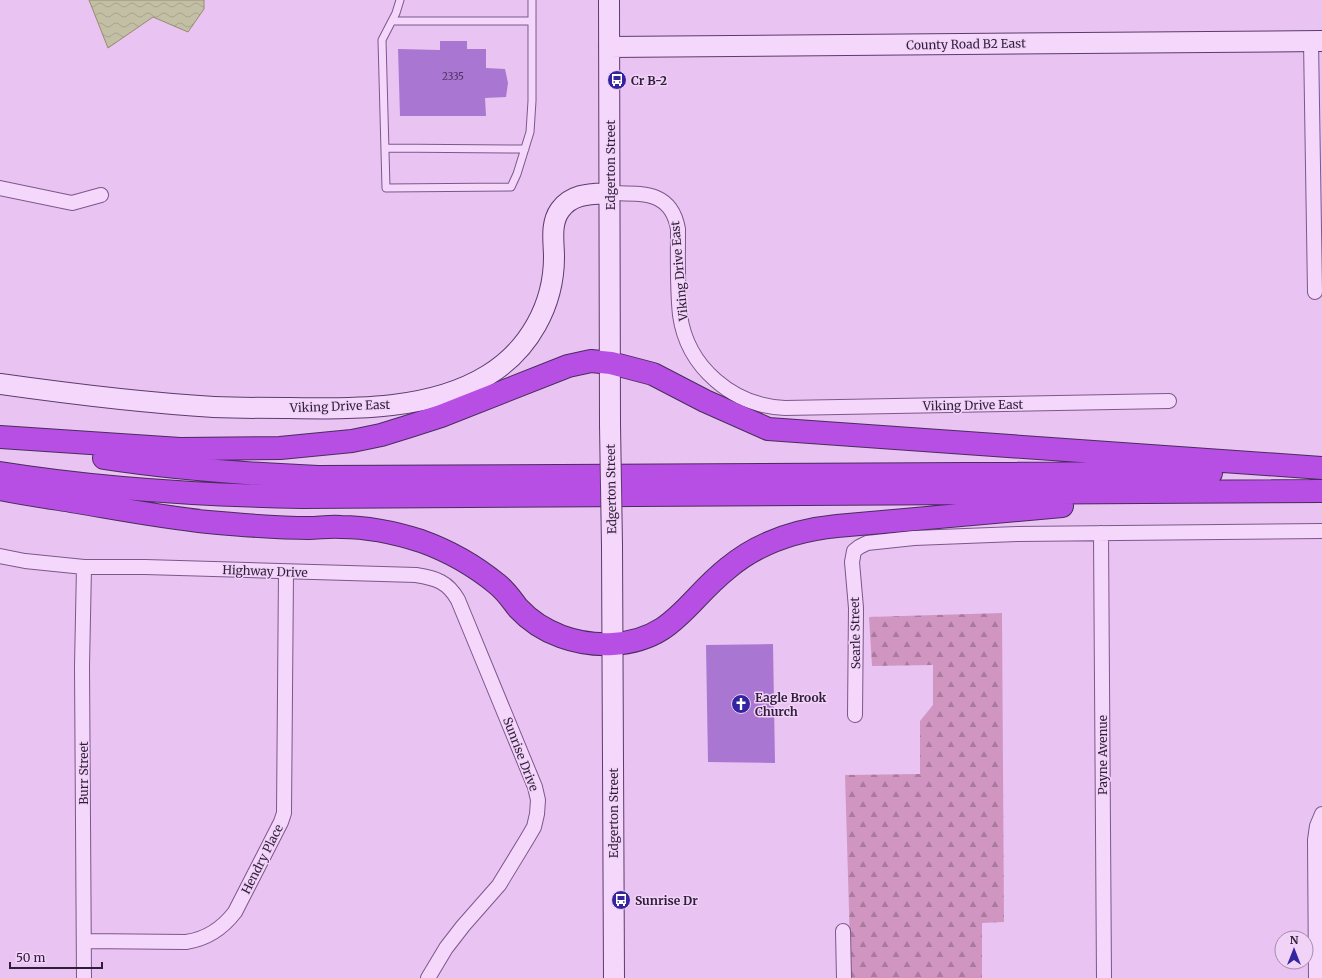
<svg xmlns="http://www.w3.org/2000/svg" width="1322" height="978" font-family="Merriweather,serif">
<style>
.forest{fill:url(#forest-firs)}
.water{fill:url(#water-waves);stroke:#928e6b}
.building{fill:#a976d1}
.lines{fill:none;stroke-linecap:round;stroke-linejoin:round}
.lane-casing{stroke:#7b588c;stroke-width:9}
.street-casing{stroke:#7b588c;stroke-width:16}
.secondary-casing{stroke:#5c3b6e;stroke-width:22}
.highway-casing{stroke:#482d5a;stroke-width:24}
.lane{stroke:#f5d7fb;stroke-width:7}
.street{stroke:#f5d7fb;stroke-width:14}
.secondary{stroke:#f5d7fb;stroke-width:20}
.highway{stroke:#b74fe5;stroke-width:22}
.secondary-bridge-casing{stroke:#5c3b6e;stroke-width:22;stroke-linecap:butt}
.secondary-bridge{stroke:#f5d7fb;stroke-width:20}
.labels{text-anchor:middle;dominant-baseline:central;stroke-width:3;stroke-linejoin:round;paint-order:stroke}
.number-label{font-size:10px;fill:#4e3360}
.street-label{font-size:12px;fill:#301d3b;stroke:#f2d3f8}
.poi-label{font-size:12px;font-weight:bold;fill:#301d3b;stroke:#f2d3f8;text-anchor:start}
</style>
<defs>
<pattern id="forest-firs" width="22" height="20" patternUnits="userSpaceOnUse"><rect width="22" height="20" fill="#d096c1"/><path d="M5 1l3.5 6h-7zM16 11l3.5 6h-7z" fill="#a97a9e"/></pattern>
<pattern id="water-waves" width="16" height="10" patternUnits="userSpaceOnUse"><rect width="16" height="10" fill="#c3bfa5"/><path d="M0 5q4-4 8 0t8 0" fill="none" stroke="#a8a48f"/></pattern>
</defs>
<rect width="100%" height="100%" fill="#e9c3f1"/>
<path class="forest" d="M 1002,613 L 1004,922 L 982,923 L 982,978 L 851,978 L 845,775 L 920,774 L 920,721 L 933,705 L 933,665 L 872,666 L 869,617 Z"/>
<path class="water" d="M 89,0 L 204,0 L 204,9 L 188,32 L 153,17 L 108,48 Z"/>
<path class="building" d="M 440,41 L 467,41 L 467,49 L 486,49 L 486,68 L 505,69 L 508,83 L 506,97 L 485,98 L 486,116 L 400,116 L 398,49 L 440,50 Z
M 773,644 L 775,763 L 708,762 L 706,645 Z"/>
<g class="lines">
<g class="lane-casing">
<path id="lane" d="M 400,0 L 396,13 L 382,40 L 386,188 L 511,187 L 517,174 L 530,132 L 532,101 L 532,0
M 392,21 L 532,21
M 385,148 L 525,149"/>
</g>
<g class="street-casing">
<path id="street" d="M 1311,41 L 1315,292
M 0,188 L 72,203 L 101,195
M 610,193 C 642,194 671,190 678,229 C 678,257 677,287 680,315 C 687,367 733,406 785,408 L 1169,401
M 1101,533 L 1104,978
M 0,556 L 25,561 L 84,567 L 145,567 L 416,575 C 436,578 448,582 458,600 L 535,787 L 538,800 L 537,814 L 534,827 L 527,839 L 499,885 L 463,926 L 446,948 L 428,978
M 84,567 L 82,666 L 84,978
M 855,715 L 856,608 L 852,562 L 854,551 L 859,547 L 867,543 L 914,538 L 1017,534 L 1322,531
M 843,931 L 844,978
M 84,941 L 186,942 C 207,939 222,929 235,912 L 281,822 L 284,813 L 286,572
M 1316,978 L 1315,840 L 1317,826 L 1322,814"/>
</g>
<g class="secondary-casing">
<path id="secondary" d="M 609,0 L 610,425
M 609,47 L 1322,41
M 0,384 C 71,394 143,403 214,407 C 238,408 262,408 285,408 C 351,409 430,411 488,375 C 529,350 554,305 554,257 C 554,242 550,224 560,210 C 572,193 592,194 610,193
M 612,546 L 614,978"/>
</g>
<g class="highway-casing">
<path id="highway" d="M 0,437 L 180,449 L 280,448 L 352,441 L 381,435 L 410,426 L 441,416 L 568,366 L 591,361 L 611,363 L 653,374 L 705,401 L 768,429 L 1322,468
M 104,458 C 175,469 247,474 318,477 L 1211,473
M 0,473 C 100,489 201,495 302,497 L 1322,491
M 0,489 C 20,493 39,496 59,499 C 109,507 158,517 208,522 C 241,525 275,528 309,528 C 319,528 330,526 341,527 C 368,527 396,533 421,541 C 449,551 475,566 497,584 C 506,591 511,599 518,608 C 542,634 578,646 613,644 C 674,640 686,601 728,568 C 759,542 797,530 837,526 L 1062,506"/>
</g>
<use href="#lane" class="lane"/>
<use href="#street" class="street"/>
<use href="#secondary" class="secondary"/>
<use href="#highway" class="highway"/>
<g class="secondary-bridge-casing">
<path id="secondary-bridge" d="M 610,425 L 612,546"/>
</g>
<use href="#secondary-bridge" class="secondary-bridge"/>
</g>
<defs>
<g id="bus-disc" transform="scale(1)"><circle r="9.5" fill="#34249f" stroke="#f2d3f8"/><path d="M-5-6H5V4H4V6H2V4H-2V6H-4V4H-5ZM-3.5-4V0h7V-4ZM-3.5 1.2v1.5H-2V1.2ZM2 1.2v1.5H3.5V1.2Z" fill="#fff"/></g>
<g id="church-disc" transform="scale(1)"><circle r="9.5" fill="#34249f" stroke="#f2d3f8"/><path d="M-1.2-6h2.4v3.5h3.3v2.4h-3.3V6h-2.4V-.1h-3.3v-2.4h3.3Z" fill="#fff"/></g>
</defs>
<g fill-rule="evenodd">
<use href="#bus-disc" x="617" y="80"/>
<use href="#church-disc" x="741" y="704"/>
<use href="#bus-disc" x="621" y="900"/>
</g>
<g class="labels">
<g class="number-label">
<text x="453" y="76">2335</text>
</g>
<g class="street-label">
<text transform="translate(966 44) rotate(-1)">County Road B2 East</text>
<text transform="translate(610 165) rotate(-90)">Edgerton Street</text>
<text transform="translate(679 271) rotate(-95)">Viking Drive East</text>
<text transform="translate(973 405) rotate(-1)">Viking Drive East</text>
<text transform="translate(340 406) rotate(-2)">Viking Drive East</text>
<text transform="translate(611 489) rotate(-91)">Edgerton Street</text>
<text transform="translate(265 571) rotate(2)">Highway Drive</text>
<text transform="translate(855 633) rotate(-91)">Searle Street</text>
<text transform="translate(521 754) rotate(69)">Sunrise Drive</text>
<text transform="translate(1102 755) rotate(-90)">Payne Avenue</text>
<text transform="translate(83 773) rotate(-90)">Burr Street</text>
<text transform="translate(613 813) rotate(-90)">Edgerton Street</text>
<text transform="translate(262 859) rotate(-63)">Hendry Place</text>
</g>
<g class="poi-label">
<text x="631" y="80">Cr B-2</text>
<text x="755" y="697">Eagle Brook<tspan x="755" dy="14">Church</tspan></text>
<text x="635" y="900">Sunrise Dr</text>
</g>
</g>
<g transform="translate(1294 950)"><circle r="19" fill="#f2d3f8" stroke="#a48aac"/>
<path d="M0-3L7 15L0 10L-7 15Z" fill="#34249f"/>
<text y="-6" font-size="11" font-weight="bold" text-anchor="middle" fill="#301d3b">N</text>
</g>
<path d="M10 962v6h92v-6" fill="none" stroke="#301d3b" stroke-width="2"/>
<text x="16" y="962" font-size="12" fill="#301d3b" stroke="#f2d3f8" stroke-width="3" paint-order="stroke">50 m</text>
</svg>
